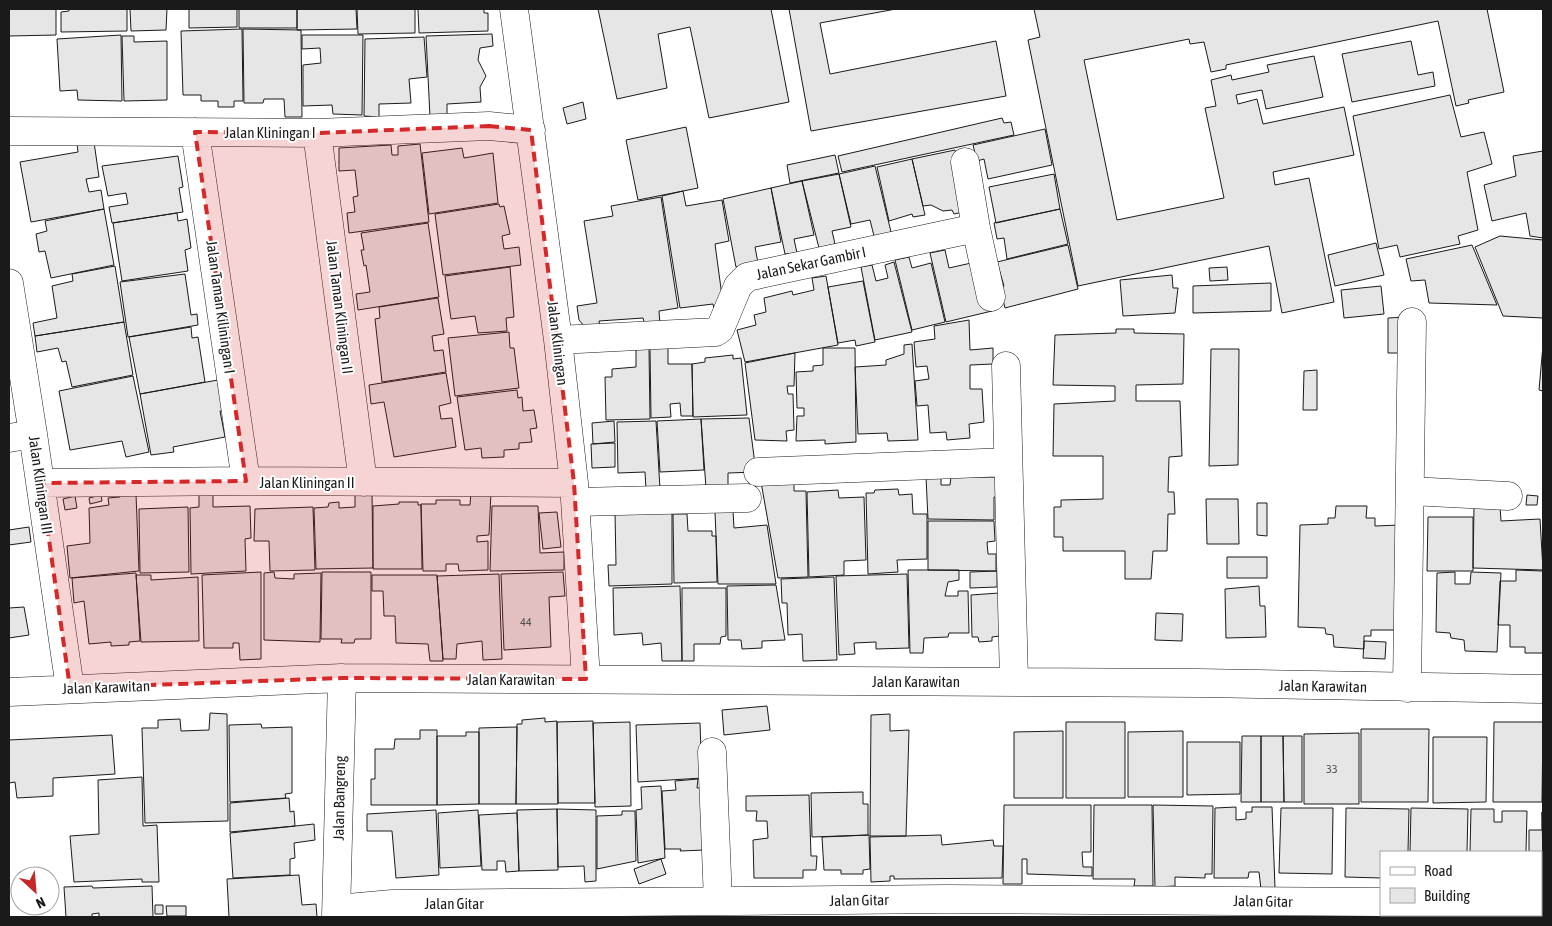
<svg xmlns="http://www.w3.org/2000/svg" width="1552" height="926" font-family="'Asap Condensed',sans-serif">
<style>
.building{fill:#e6e6e6;stroke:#1a1a1a}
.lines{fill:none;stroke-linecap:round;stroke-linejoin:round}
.minor-casing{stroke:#1a1a1a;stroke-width:29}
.minor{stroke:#fff;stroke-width:28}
.marked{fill:#d62828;fill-opacity:0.2;stroke:#d62828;stroke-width:4;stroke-dasharray:10 6;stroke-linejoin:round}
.labels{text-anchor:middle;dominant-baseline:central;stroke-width:4;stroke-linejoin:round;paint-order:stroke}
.number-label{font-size:12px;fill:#4d4d4d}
.street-label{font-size:15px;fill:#1a1a1a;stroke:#fff}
</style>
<rect width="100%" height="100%" fill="#fff"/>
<path class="building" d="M 9,9 L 56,9 L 56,35 L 9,36 Z
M 69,9 L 127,9 L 127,31 L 61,32 L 61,12 L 69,11 Z
M 130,9 L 167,9 L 166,30 L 131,31 Z
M 189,9 L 237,9 L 237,27 L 189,28 Z
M 239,9 L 297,9 L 297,28 L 239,28 Z
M 297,9 L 356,9 L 357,29 L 297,30 Z
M 357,9 L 415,9 L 415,33 L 358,34 Z
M 418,9 L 484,9 L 484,13 L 488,13 L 488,31 L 419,33 Z
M 598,9 L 771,9 L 789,102 L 709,118 L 690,27 L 658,34 L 667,88 L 617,99 Z
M 789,9 L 896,9 L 820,23 L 830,74 L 996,41 L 1006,96 L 811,131 Z
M 1034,9 L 1487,9 L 1504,92 L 1468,100 L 1469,103 L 1456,106 L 1438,21 L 1226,65 L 1226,69 L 1211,72 L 1204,42 L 1190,44 L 1189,39 L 1084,60 L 1117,220 L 1224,198 L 1205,108 L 1216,106 L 1211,80 L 1231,75 L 1232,80 L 1269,72 L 1267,65 L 1314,56 L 1323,97 L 1266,109 L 1262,90 L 1236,95 L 1238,104 L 1257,99 L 1263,124 L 1344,107 L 1354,155 L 1273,172 L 1275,185 L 1309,178 L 1334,302 L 1282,313 L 1269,246 L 1078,286 L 1028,40 L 1040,37 Z
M 242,29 L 243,101 L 234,101 L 234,107 L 218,107 L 218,101 L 201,101 L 201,95 L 183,95 L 181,31 Z
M 243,29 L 301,30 L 302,117 L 285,117 L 284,99 L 264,99 L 263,103 L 244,103 Z
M 492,34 L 493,46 L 480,48 L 478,60 L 486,76 L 480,87 L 481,102 L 447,104 L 447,117 L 430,117 L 426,36 Z
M 121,35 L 122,101 L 78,100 L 77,90 L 60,91 L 57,39 Z
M 302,35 L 363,35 L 362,115 L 333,114 L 332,105 L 303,106 L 303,65 L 321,63 L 320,48 L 302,49 Z
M 122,36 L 134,36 L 134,42 L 167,41 L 167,100 L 124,101 Z
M 424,37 L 427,77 L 409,79 L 411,103 L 379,104 L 379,117 L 364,116 L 365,39 Z
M 1411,41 L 1418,75 L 1433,72 L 1435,86 L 1352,102 L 1342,54 Z
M 1450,95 L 1461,137 L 1484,132 L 1492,164 L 1467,172 L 1478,230 L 1458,236 L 1460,244 L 1400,257 L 1397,245 L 1379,249 L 1353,116 Z
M 583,102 L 586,119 L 567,124 L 563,108 Z
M 1002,118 L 1004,123 L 1011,122 L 1014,135 L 842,172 L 838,156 Z
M 686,127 L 698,188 L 638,200 L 626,140 Z
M 1045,129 L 1052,165 L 988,179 L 984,159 L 977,161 L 973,145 Z
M 94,142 L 99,177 L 86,179 L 89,192 L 101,190 L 104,209 L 31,222 L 20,162 L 78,152 L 77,144 Z
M 420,144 L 429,222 L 349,233 L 347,213 L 355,212 L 353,197 L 358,196 L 355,170 L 339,171 L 339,148 L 391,145 L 392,155 L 398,155 L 398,146 Z
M 462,148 L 464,158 L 493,153 L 498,203 L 429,214 L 422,153 Z
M 955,150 L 968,211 L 954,214 L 952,210 L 943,211 L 931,205 L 923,206 L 912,159 Z
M 1543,151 L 1543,238 L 1530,236 L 1526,213 L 1492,221 L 1484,185 L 1516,176 L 1513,156 Z
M 835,155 L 839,173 L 790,183 L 787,165 Z
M 178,156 L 183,187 L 179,188 L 183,212 L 112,223 L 109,207 L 128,204 L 126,193 L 108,196 L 102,166 Z
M 912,159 L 925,215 L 913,217 L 912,214 L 889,221 L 877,167 Z
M 875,166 L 892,236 L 875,240 L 870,220 L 851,224 L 839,174 Z
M 839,174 L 851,227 L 832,231 L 835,244 L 819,248 L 802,181 Z
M 1054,174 L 1060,209 L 996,223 L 989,187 Z
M 802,181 L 814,235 L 794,239 L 797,253 L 785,254 L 771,188 Z
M 771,188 L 781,242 L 755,247 L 758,263 L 736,267 L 723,199 Z
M 683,191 L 686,206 L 722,200 L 729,241 L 715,244 L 724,311 L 715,313 L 713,304 L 680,308 L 662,196 Z
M 661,197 L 678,308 L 659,311 L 660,325 L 645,325 L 643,318 L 599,321 L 600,327 L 585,327 L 579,320 L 577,306 L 597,303 L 584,221 L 613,216 L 611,206 Z
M 499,204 L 500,207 L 504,206 L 510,234 L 502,236 L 504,249 L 519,247 L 521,265 L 443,275 L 435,214 Z
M 104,209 L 114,265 L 51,278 L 45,251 L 39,252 L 36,234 L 47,231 L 45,221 Z
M 1060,209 L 1068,244 L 1007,259 L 1004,238 L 997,239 L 994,223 Z
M 177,213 L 178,221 L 187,219 L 191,248 L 185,250 L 188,271 L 122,281 L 113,223 Z
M 428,223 L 439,297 L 358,310 L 356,294 L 370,292 L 366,265 L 364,266 L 361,250 L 364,250 L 361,233 Z
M 1500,236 L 1543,240 L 1543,318 L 1503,316 L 1475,247 Z
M 1376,243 L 1384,275 L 1335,286 L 1328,255 Z
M 1068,245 L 1078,289 L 1005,308 L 1000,288 L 1004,286 L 997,262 Z
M 1472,245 L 1497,305 L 1429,303 L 1425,280 L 1411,281 L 1406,259 Z
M 945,250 L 949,268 L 980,261 L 992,311 L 946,322 L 930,253 Z
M 909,257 L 912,268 L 931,263 L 945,322 L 912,330 L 895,260 Z
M 894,262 L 912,332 L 875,340 L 861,267 L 872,265 L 876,281 L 888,278 L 885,265 Z
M 115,266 L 124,322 L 35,336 L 33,323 L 57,318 L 52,286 L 73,281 L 72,274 Z
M 510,267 L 514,317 L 506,318 L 507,331 L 478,333 L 475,316 L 451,319 L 445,276 Z
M 1227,267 L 1228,280 L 1210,281 L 1209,268 Z
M 185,274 L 191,315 L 197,314 L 198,325 L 128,337 L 120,282 Z
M 1172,275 L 1173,288 L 1178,288 L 1175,313 L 1123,316 L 1120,280 Z
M 826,276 L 838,345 L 745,362 L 737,330 L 756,325 L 754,315 L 766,312 L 764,298 L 792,291 L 793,295 L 814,290 L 812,278 Z
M 863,281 L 875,342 L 856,346 L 855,340 L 838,343 L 828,287 Z
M 1271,283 L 1271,311 L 1193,313 L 1193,286 Z
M 1381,286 L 1384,314 L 1344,318 L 1341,290 Z
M 438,298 L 444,334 L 432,336 L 434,351 L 443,350 L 446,372 L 382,382 L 375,319 L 380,318 L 379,307 Z
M 1406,317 L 1406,353 L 1388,353 L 1388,318 Z
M 969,320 L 970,350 L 993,348 L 993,364 L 970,365 L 970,389 L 982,389 L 984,422 L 969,424 L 970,438 L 947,440 L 946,432 L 930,433 L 928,405 L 917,406 L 915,381 L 929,379 L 927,366 L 916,367 L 914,342 L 935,339 L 934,326 Z
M 124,322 L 133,375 L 72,387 L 66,361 L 62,362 L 58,348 L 37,352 L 35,336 Z
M 191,327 L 192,338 L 198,337 L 205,382 L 140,394 L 129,337 Z
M 1116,329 L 1134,329 L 1134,333 L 1184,334 L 1183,384 L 1136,385 L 1136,401 L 1180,401 L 1182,456 L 1169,457 L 1168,492 L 1174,492 L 1175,514 L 1168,514 L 1167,551 L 1153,551 L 1151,579 L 1125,579 L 1125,551 L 1063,551 L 1063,537 L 1054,537 L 1054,507 L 1061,507 L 1061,500 L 1103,499 L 1103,456 L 1053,456 L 1054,404 L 1115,401 L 1115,386 L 1053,385 L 1055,335 L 1116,333 Z
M 509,332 L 510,348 L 514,348 L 519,388 L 455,396 L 448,338 Z
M 912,344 L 918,440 L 888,441 L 887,433 L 858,434 L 855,367 L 886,365 L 886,360 L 904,354 L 904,345 Z
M 1543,345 L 1543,391 L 1539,390 Z
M 650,348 L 668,348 L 668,364 L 692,364 L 693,416 L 681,416 L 680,403 L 670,404 L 671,417 L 651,418 Z
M 823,348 L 855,348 L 856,442 L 825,444 L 825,440 L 796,441 L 797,416 L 804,416 L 804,408 L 797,408 L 796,372 L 813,371 L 813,366 L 823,365 Z
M 636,349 L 649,349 L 650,419 L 606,420 L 605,377 L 612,377 L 612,369 L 636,367 Z
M 1211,349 L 1239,349 L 1238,465 L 1209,466 Z
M 795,353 L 794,386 L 787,386 L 788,394 L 793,394 L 794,430 L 786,431 L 787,441 L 755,440 L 745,363 Z
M 733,355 L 733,359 L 741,358 L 747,415 L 693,417 L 692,364 L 705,362 L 705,358 Z
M 1317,370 L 1317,410 L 1303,410 L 1304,371 Z
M 446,373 L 451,403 L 439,406 L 441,419 L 452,418 L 456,447 L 394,457 L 384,402 L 371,404 L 369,385 Z
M 133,376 L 149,452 L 126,457 L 122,441 L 70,450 L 59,391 Z
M 229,378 L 225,410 L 220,411 L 225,437 L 173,447 L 174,452 L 151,455 L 140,394 Z
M 517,390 L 518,398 L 522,397 L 523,411 L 534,410 L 537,428 L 530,429 L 532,442 L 519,443 L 519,449 L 504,450 L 504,457 L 482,458 L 481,448 L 465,450 L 457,397 Z
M 749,418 L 756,472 L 728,473 L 728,488 L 706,488 L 701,419 Z
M 701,419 L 704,470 L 660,472 L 657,421 Z
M 614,421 L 615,442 L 593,444 L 592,423 Z
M 656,421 L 660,489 L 646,489 L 645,472 L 618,473 L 617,422 Z
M 615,443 L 615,467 L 592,468 L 591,444 Z
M 926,477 L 941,477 L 941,485 L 950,485 L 951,477 L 997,477 L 998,497 L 994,497 L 994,520 L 928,519 Z
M 794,480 L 794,491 L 806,491 L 808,577 L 778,578 L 761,482 Z
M 898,489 L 899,495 L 912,494 L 913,514 L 927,514 L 927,559 L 897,560 L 898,572 L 868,574 L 866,493 L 874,493 L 875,490 Z
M 355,490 L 372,491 L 373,568 L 316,569 L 314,508 L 328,507 L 329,503 L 339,502 L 339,508 L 355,507 Z
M 838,490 L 839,498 L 864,497 L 866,560 L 844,561 L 844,575 L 809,577 L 807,492 Z
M 471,491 L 491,492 L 489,535 L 477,536 L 477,542 L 488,541 L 488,570 L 459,571 L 458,564 L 446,564 L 446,571 L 423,571 L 421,504 L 436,504 L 436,500 L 460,500 L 460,505 L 470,505 Z
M 213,492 L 213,507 L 250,506 L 251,538 L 245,539 L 246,571 L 191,574 L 190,508 L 199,507 L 199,493 Z
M 120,494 L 136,494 L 139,571 L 70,578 L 67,546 L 90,543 L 89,508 L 109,505 L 108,498 L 120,497 Z
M 101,495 L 102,501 L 90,504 L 89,498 Z
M 1527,495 L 1538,496 L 1537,505 L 1526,505 Z
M 75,496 L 77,508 L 65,510 L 63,499 Z
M 1206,499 L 1238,499 L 1239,544 L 1207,544 Z
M 399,502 L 418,502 L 418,505 L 421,505 L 422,569 L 373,569 L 373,506 L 399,504 Z
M 1257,503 L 1267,503 L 1267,536 L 1257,535 Z
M 492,506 L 538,506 L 540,553 L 564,552 L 564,570 L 490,571 Z
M 1336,506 L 1367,506 L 1366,518 L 1375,518 L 1375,526 L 1400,525 L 1400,630 L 1371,630 L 1371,636 L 1364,636 L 1364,649 L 1334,647 L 1333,635 L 1326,634 L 1325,628 L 1298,627 L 1300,525 L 1328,524 L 1328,518 L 1335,518 Z
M 1500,506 L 1501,521 L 1540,519 L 1543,570 L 1473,568 L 1474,507 Z
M 188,507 L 189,572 L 140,573 L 139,509 Z
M 313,507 L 315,570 L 270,571 L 269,541 L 254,541 L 255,509 Z
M 733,511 L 734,528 L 767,525 L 776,584 L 718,584 L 715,512 Z
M 557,512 L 561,547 L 543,549 L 539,513 Z
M 672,512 L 672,584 L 609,586 L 608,565 L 616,565 L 615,513 Z
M 673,514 L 687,514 L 688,531 L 712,531 L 712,536 L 716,536 L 717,582 L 674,583 Z
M 1428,517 L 1473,517 L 1473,571 L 1427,571 Z
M 928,521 L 994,521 L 995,541 L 987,542 L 988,554 L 996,554 L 996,571 L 928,570 Z
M 29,527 L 31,542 L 9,545 L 9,530 Z
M 1227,557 L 1267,557 L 1267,578 L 1227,578 Z
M 908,570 L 959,570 L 959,580 L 948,582 L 945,596 L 958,596 L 958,591 L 968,591 L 969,633 L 949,633 L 948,637 L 924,638 L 923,653 L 910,653 Z
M 1516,570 L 1543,571 L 1543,653 L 1525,653 L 1525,647 L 1510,647 L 1510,625 L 1498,625 L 1500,581 L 1516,581 Z
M 997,571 L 997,587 L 970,588 L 970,572 Z
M 261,572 L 261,659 L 240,660 L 239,643 L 233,643 L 233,648 L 204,648 L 202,575 Z
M 274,572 L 275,578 L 294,579 L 294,574 L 321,573 L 320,642 L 264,640 L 264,573 Z
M 322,572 L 371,572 L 371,639 L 355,639 L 354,643 L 341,643 L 342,639 L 321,639 Z
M 563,572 L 565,596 L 549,597 L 551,647 L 504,650 L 501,574 Z
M 1455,572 L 1455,584 L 1470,584 L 1471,572 L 1501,573 L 1497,652 L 1465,651 L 1464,640 L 1451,638 L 1450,633 L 1436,632 L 1437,573 Z
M 136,573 L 140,641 L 129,642 L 129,645 L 111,646 L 111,642 L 89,644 L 84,601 L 74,603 L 72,578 Z
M 499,574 L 502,659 L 483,660 L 482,641 L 457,644 L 456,659 L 443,659 L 437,576 Z
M 907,574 L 909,648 L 876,649 L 876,642 L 854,643 L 855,654 L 839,655 L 836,576 Z
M 136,575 L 151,575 L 151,580 L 198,577 L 199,641 L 141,642 Z
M 372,575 L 437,575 L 443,661 L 430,661 L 428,644 L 396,643 L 395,616 L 384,616 L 383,591 L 372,591 Z
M 834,577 L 837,660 L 803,661 L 802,634 L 788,635 L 787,603 L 782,603 L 781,579 Z
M 776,585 L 785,640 L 762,641 L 762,648 L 742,649 L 741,640 L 728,640 L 727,586 Z
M 680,586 L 682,661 L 662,661 L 661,643 L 643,645 L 642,633 L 614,635 L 613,588 Z
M 1259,586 L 1260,606 L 1265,606 L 1266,637 L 1226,638 L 1225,589 Z
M 682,588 L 726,588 L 726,636 L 721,637 L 720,644 L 694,644 L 694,661 L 682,661 Z
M 999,593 L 1000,636 L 992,637 L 992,641 L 979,642 L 978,637 L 972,637 L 971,595 Z
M 24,607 L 29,635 L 9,638 L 9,608 Z
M 1156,613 L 1183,614 L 1182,641 L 1155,640 Z
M 1364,641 L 1386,642 L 1385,659 L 1363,658 Z
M 767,706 L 770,730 L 724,735 L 722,710 Z
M 210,713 L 227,714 L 228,821 L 145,823 L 142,728 L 158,728 L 158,720 L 180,719 L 181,731 L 209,730 Z
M 890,714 L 890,731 L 909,730 L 906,836 L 870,836 L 871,715 Z
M 545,718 L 545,722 L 557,721 L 558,804 L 516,804 L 517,724 L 522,724 L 522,720 Z
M 593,721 L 595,803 L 558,803 L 557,722 Z
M 630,722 L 631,806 L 595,807 L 593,723 Z
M 1066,722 L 1125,722 L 1125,798 L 1066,798 Z
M 1494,722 L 1543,722 L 1542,802 L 1493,802 Z
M 700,723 L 702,778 L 638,782 L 636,725 Z
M 261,724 L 262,728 L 292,727 L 292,793 L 285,794 L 286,798 L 230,802 L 229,725 Z
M 517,727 L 516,804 L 479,804 L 479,728 Z
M 1361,729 L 1429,729 L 1428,802 L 1361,802 Z
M 420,730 L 437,730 L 437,805 L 371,805 L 371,779 L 375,779 L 375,749 L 394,749 L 395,739 L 420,739 Z
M 1063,731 L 1063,798 L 1014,798 L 1014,732 Z
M 1183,731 L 1183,797 L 1128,797 L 1128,732 Z
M 466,732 L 479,732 L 479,804 L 437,805 L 437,736 L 466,736 Z
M 1359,733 L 1359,804 L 1304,804 L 1304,734 Z
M 112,735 L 115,774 L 53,778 L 53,796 L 17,798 L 15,782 L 9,783 L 9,740 Z
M 1242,736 L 1261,736 L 1261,802 L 1241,802 Z
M 1261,736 L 1283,736 L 1284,802 L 1261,802 Z
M 1283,736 L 1302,736 L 1302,802 L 1284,802 Z
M 1433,737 L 1487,737 L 1486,802 L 1433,803 Z
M 1187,742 L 1240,742 L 1240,794 L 1187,795 Z
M 142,777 L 143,826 L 157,825 L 159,882 L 142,882 L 142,879 L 74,882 L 70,836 L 99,834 L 98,780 Z
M 698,779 L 697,788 L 701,788 L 705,850 L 680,851 L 681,849 L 665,849 L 662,791 L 676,790 L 675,781 Z
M 661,786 L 665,858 L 638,863 L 636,810 L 642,809 L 641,787 Z
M 863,792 L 863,804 L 868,804 L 868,835 L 812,837 L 811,793 Z
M 809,795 L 811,856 L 817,856 L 816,870 L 803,870 L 803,878 L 754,878 L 753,840 L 768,838 L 767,821 L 756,821 L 757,811 L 746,811 L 746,796 Z
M 289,798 L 290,812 L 294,811 L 295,826 L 230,832 L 230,803 Z
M 1004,805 L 1091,805 L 1091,852 L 1082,852 L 1083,867 L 1092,867 L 1092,876 L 1027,874 L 1027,859 L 1022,859 L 1022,884 L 1003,884 Z
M 1094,805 L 1152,805 L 1153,886 L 1134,886 L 1135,879 L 1093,879 Z
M 1153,805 L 1213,806 L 1212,874 L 1205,874 L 1205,878 L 1175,877 L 1175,886 L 1155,887 Z
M 1236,807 L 1236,820 L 1246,819 L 1246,812 L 1252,812 L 1252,807 L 1272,807 L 1275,888 L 1261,889 L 1259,872 L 1249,872 L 1248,878 L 1214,878 L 1215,808 Z
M 1281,808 L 1333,808 L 1332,874 L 1279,873 Z
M 1346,808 L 1409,809 L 1408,852 L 1381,852 L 1381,878 L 1345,877 Z
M 1411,808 L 1468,809 L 1467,852 L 1410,852 Z
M 557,809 L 596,810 L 596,881 L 585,882 L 584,866 L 558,867 Z
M 557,809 L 558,870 L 519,871 L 517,810 Z
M 1471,809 L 1494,809 L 1494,822 L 1502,822 L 1502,811 L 1527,811 L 1526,852 L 1470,852 Z
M 436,810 L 439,875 L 396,878 L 392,831 L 367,831 L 367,814 Z
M 478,810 L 481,866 L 440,868 L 438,813 Z
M 622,811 L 635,811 L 636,861 L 597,869 L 597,816 L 622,815 Z
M 1542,812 L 1543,872 L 1541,872 L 1541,852 L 1529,852 L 1529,830 L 1542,830 Z
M 517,813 L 519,871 L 506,872 L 505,861 L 497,861 L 497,870 L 482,870 L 479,815 Z
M 314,824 L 315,840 L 294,843 L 295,858 L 290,859 L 290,875 L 233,878 L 230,833 Z
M 869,835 L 870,869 L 863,870 L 863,874 L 841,874 L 841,870 L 824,870 L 822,837 Z
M 941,835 L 942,845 L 993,840 L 994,846 L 1003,846 L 1002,878 L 894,879 L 894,876 L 890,876 L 890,881 L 871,882 L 870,837 Z
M 661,859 L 666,874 L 639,884 L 634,869 Z
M 299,875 L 302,905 L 316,904 L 317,917 L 229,917 L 227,879 Z
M 92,886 L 93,888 L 152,886 L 153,917 L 99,917 L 99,913 L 92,914 L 92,917 L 66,917 L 64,887 Z
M 155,905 L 163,905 L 163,914 L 155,914 Z
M 166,906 L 186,906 L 186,916 L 167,916 Z"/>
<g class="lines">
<g class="minor-casing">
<path id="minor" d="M 514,9 L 558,340 L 574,483 L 586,679
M 9,131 L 317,133 L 489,126 L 531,130
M 195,132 L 246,481
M 317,133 L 363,482
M 965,162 L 976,228 L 991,297
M 9,283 L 33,434 L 70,688
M 558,340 L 716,332 L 720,329 L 738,286 L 747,277 L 976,228
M 1006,366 L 1014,681
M 9,438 L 33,434
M 758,472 L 1008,462
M 41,483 L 246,481 L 574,483
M 1410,491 L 1508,496
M 576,502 L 747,498
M 1407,688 L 1412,322
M 9,692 L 342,678 L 1199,683 L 1543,689
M 712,752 L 718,901
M 1541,903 L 1543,903
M 337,909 L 392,904 L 946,899 L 1381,902
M 336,917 L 342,678"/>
</g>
<use href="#minor" class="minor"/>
</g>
<path class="marked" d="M 489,126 L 531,130 L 574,483 L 586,679 L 342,678 L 70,688 L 41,483 L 246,481 L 195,132 L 317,133 Z"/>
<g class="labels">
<g class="number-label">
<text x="526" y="622">44</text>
<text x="1332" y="769">33</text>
</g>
<g class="street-label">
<text x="270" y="132">Jalan Kliningan I</text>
<text transform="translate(811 263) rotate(-12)">Jalan Sekar Gambir I</text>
<text transform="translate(221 307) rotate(82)">Jalan Taman Kiliningan I</text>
<text transform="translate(340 307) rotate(83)">Jalan Taman Kliningan II</text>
<text transform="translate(558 343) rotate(83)">Jalan Kliningan</text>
<text x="307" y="482">Jalan Kliningan II</text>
<text transform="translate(41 485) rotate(82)">Jalan Kliningan III</text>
<text x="511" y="679">Jalan Karawitan</text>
<text x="916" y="681">Jalan Karawitan</text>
<text transform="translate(1323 686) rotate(1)">Jalan Karawitan</text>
<text transform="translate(106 687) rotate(-2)">Jalan Karawitan</text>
<text transform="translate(339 798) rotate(-89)">Jalan Bangreng</text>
<text transform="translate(859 900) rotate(-1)">Jalan Gitar</text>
<text transform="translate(1263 901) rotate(1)">Jalan Gitar</text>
<text x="454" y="903">Jalan Gitar</text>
</g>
</g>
<rect width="1552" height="926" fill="none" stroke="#1a1a1a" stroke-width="20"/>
<rect x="1380" y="851" width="162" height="65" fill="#ffffff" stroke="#a3a3a3"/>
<rect x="1390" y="867" width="25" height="8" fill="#ffffff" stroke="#a3a3a3"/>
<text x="1424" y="876" font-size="15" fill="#1a1a1a">Road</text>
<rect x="1390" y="888" width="25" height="15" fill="#e6e6e6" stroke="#a3a3a3"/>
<text x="1424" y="901" font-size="15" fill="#1a1a1a">Building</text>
<g transform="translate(35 891) rotate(154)"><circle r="24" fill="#ffffff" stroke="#a3a3a3"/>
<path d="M0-4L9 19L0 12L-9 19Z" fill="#c62828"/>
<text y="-8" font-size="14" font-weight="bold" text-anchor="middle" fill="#1a1a1a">N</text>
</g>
</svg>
